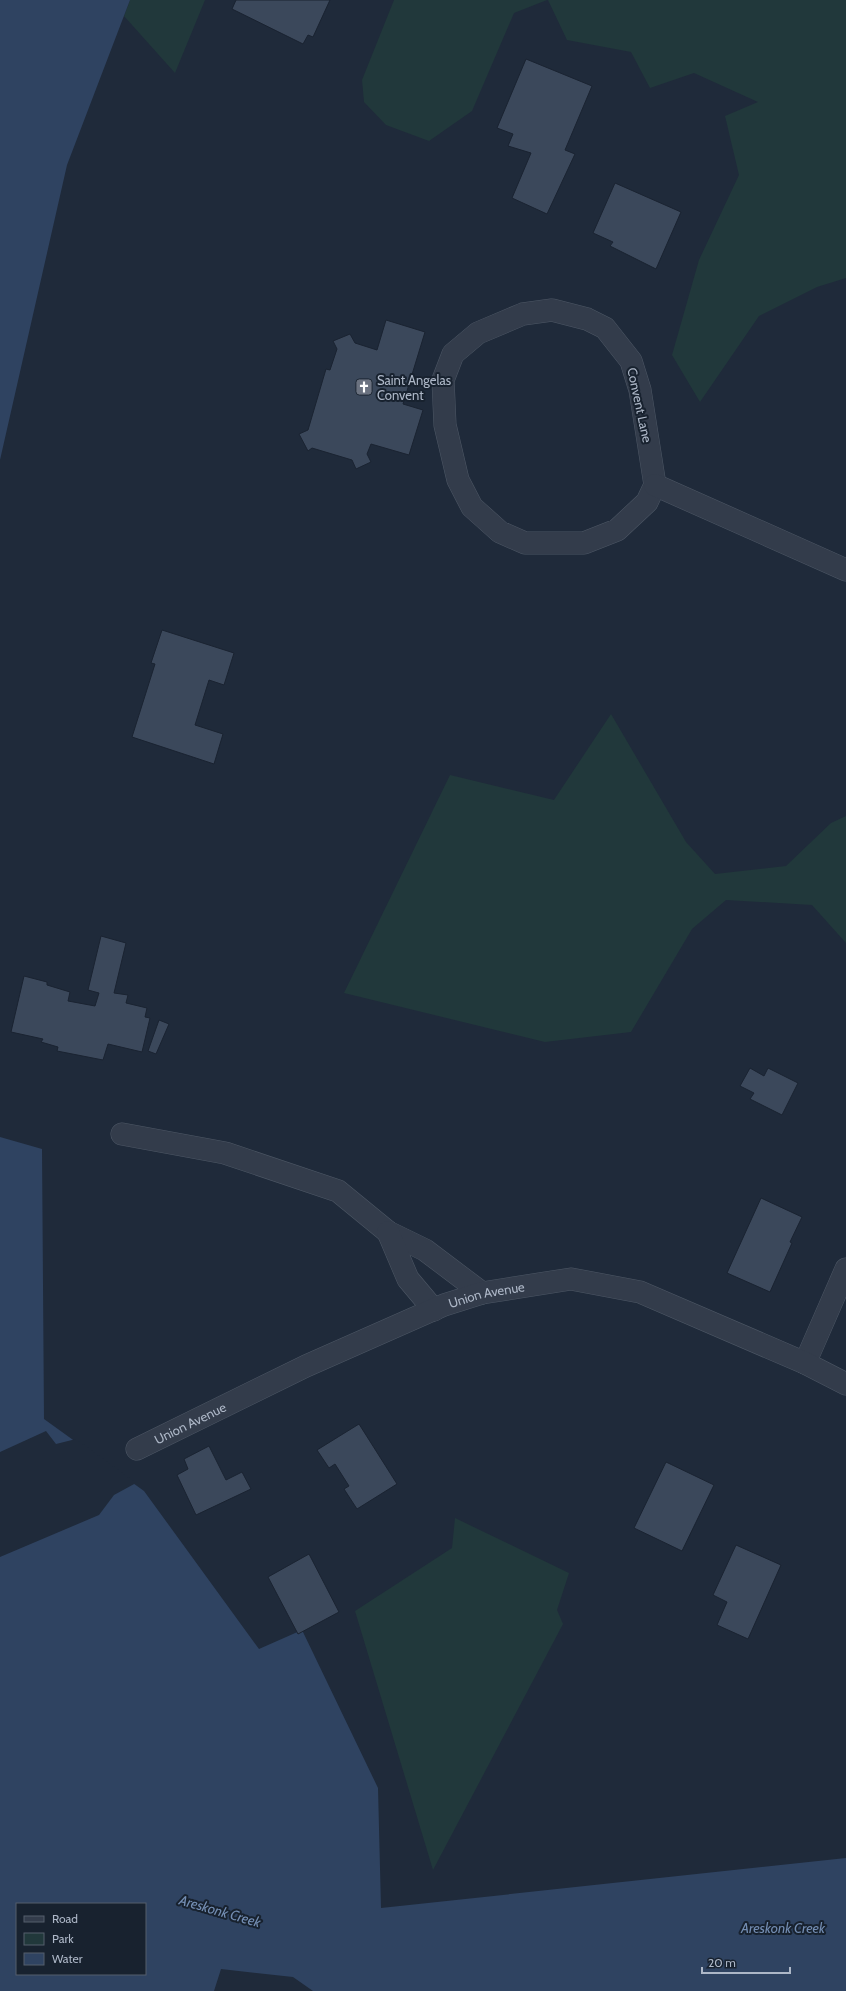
<svg xmlns="http://www.w3.org/2000/svg" width="846" height="1991" font-family="Cabin,sans-serif">
<style>
.green{fill:#21383b}
.water{fill:#2f4361;fill-rule:evenodd}
.pier{fill:#1f2a3a}
.building{fill:#3b485b;stroke:#1a2331}
.lines{fill:none;stroke-linecap:round;stroke-linejoin:round}
.minor-casing{stroke:#4d5765;stroke-width:23}
.minor{stroke:#333c4b;stroke-width:22}
.labels{text-anchor:middle;dominant-baseline:central;stroke-width:4;stroke-linejoin:round;paint-order:stroke}
.poi-label{font-size:13px;fill:#adb7c7;stroke:#18222f;text-anchor:start}
.street-label{font-size:13px;fill:#adb7c7;stroke:#18222f}
.water-label{font-size:14px;font-style:italic;fill:#738db2;stroke:#18222f}
</style>
<rect width="100%" height="100%" fill="#1f2a3a"/>
<path class="green" d="M 130,0 L 205,0 L 175,73 L 124,16 Z
M 394,0 L 547,0 L 514,13 L 472,111 L 429,141 L 386,125 L 364,102 L 362,80 Z
M 548,0 L 846,0 L 846,278 L 817,287 L 759,316 L 700,402 L 672,355 L 699,260 L 739,175 L 725,116 L 758,102 L 694,73 L 650,88 L 631,52 L 567,40 Z
M 611,714 L 686,842 L 715,874 L 786,866 L 831,823 L 846,816 L 846,943 L 812,905 L 726,900 L 692,929 L 631,1032 L 545,1042 L 344,993 L 450,775 L 554,800 Z
M 455,1518 L 569,1573 L 557,1610 L 563,1624 L 433,1870 L 355,1611 L 452,1548 Z"/>
<path class="water" d="M 0,0 L 130,0 L 67,165 L 0,460 Z
M 0,1137 L 42,1149 L 44,1419 L 144,1491 L 259,1649 L 302,1630 L 378,1788 L 381,1908 L 846,1858 L 846,1991 L 313,1991 L 293,1977 L 221,1969 L 214,1991 L 0,1991 ZM 17,1904 L 145,1904 L 145,1974 L 17,1974 Z"/>
<path class="pier" d="M 46,1431 L 56,1444 L 76,1439 L 136,1483 L 114,1495 L 99,1515 L 0,1557 L 0,1452 Z"/>
<path class="building" d="M 236,0 L 330,0 L 313,37 L 308,35 L 303,44 L 232,9 Z
M 526,59 L 592,86 L 565,150 L 575,154 L 547,214 L 512,198 L 531,153 L 508,146 L 513,134 L 497,128 Z
M 615,183 L 681,212 L 656,269 L 610,246 L 613,242 L 593,233 Z
M 386,320 L 425,332 L 403,404 L 423,410 L 409,455 L 371,444 L 367,454 L 371,462 L 356,469 L 352,460 L 312,448 L 308,451 L 299,434 L 308,430 L 326,369 L 330,370 L 337,349 L 333,341 L 350,334 L 355,343 L 377,350 Z
M 162,630 L 234,653 L 224,685 L 209,680 L 195,725 L 223,734 L 214,764 L 132,737 L 155,664 L 151,663 Z
M 101,936 L 126,943 L 114,993 L 128,995 L 126,1003 L 147,1008 L 145,1017 L 150,1018 L 142,1052 L 108,1044 L 103,1060 L 57,1051 L 58,1047 L 41,1042 L 43,1039 L 11,1032 L 24,976 L 47,982 L 47,985 L 70,992 L 68,1001 L 95,1006 L 99,993 L 88,990 Z
M 159,1020 L 169,1024 L 156,1054 L 148,1051 Z
M 750,1068 L 764,1076 L 768,1068 L 798,1083 L 782,1115 L 750,1099 L 754,1093 L 740,1086 Z
M 761,1198 L 802,1217 L 790,1242 L 792,1243 L 770,1292 L 727,1273 Z
M 359,1424 L 397,1484 L 357,1509 L 344,1489 L 349,1486 L 335,1464 L 329,1468 L 317,1450 Z
M 209,1446 L 226,1480 L 242,1472 L 251,1489 L 196,1515 L 177,1475 L 188,1469 L 184,1459 Z
M 666,1462 L 714,1485 L 682,1551 L 634,1528 Z
M 736,1545 L 781,1565 L 748,1639 L 717,1625 L 727,1602 L 713,1595 Z
M 309,1554 L 339,1612 L 298,1634 L 268,1577 Z"/>
<g class="lines">
<g class="minor-casing">
<g id="minor">
<path d="M 552,310 L 587,319 L 605,328 L 631,361 L 640,390 L 655,485 L 647,502 L 617,530 L 584,543 L 525,543 L 500,532 L 472,507 L 458,480 L 445,425 L 443,380 L 453,354 L 478,333 L 523,314 Z"/>
<path d="M 655,485 L 846,570"/>
<path d="M 122,1134 L 225,1153 L 338,1191 L 388,1232 L 425,1250 L 482,1293"/>
<path d="M 388,1232 L 408,1279 L 434,1310"/>
<path d="M 805,1363 L 846,1269"/>
<path id="s1" d="M 137,1449 L 306,1366 L 444,1305 L 482,1293 L 571,1279 L 640,1292 L 805,1363 L 846,1384"/>
</g>
</g>
<use href="#minor" class="minor"/>
</g>
<defs>
<g id="church-square" transform="scale(0.9)"><rect x="-9" y="-9" width="18" height="18" rx="4" fill="#6b7280" stroke="#18222f"/><path d="M-1.2-6h2.4v3.5h3.3v2.4h-3.3V6h-2.4V-.1h-3.3v-2.4h3.3Z" fill="#fff"/></g>
</defs>
<g fill-rule="evenodd">
<use href="#church-square" x="364" y="387"/>
</g>
<g class="labels">
<g class="poi-label">
<text x="377" y="380">Saint Angelas<tspan x="377" dy="15">Convent</tspan></text>
</g>
<g class="street-label">
<text transform="translate(640 405) rotate(78)">Convent Lane</text>
<text stroke="none"><textPath href="#s1" startOffset="383">Union Avenue</textPath></text>
<text stroke="none"><textPath href="#s1" startOffset="59">Union Avenue</textPath></text>
</g>
<g class="water-label">
<text transform="translate(220 1911) rotate(16)">Areskonk Creek</text>
<text x="783" y="1928">Areskonk Creek</text>
</g>
</g>
<rect x="16" y="1903" width="130" height="72" fill="#18222f" stroke="#545e6c"/>
<rect x="24" y="1916" width="20" height="6" fill="#333c4b" stroke="#545e6c"/>
<text x="52" y="1923" font-size="12" fill="#adb7c7">Road</text>
<rect x="24" y="1933" width="20" height="12" fill="#21383b" stroke="#545e6c"/>
<text x="52" y="1943" font-size="12" fill="#adb7c7">Park</text>
<rect x="24" y="1953" width="20" height="12" fill="#2f4361" stroke="#545e6c"/>
<text x="52" y="1963" font-size="12" fill="#adb7c7">Water</text>
<path d="M702 1967v6h88v-6" fill="none" stroke="#adb7c7" stroke-width="2"/>
<text x="708" y="1967" font-size="12" fill="#adb7c7" stroke="#18222f" stroke-width="3" paint-order="stroke">20 m</text>
</svg>
